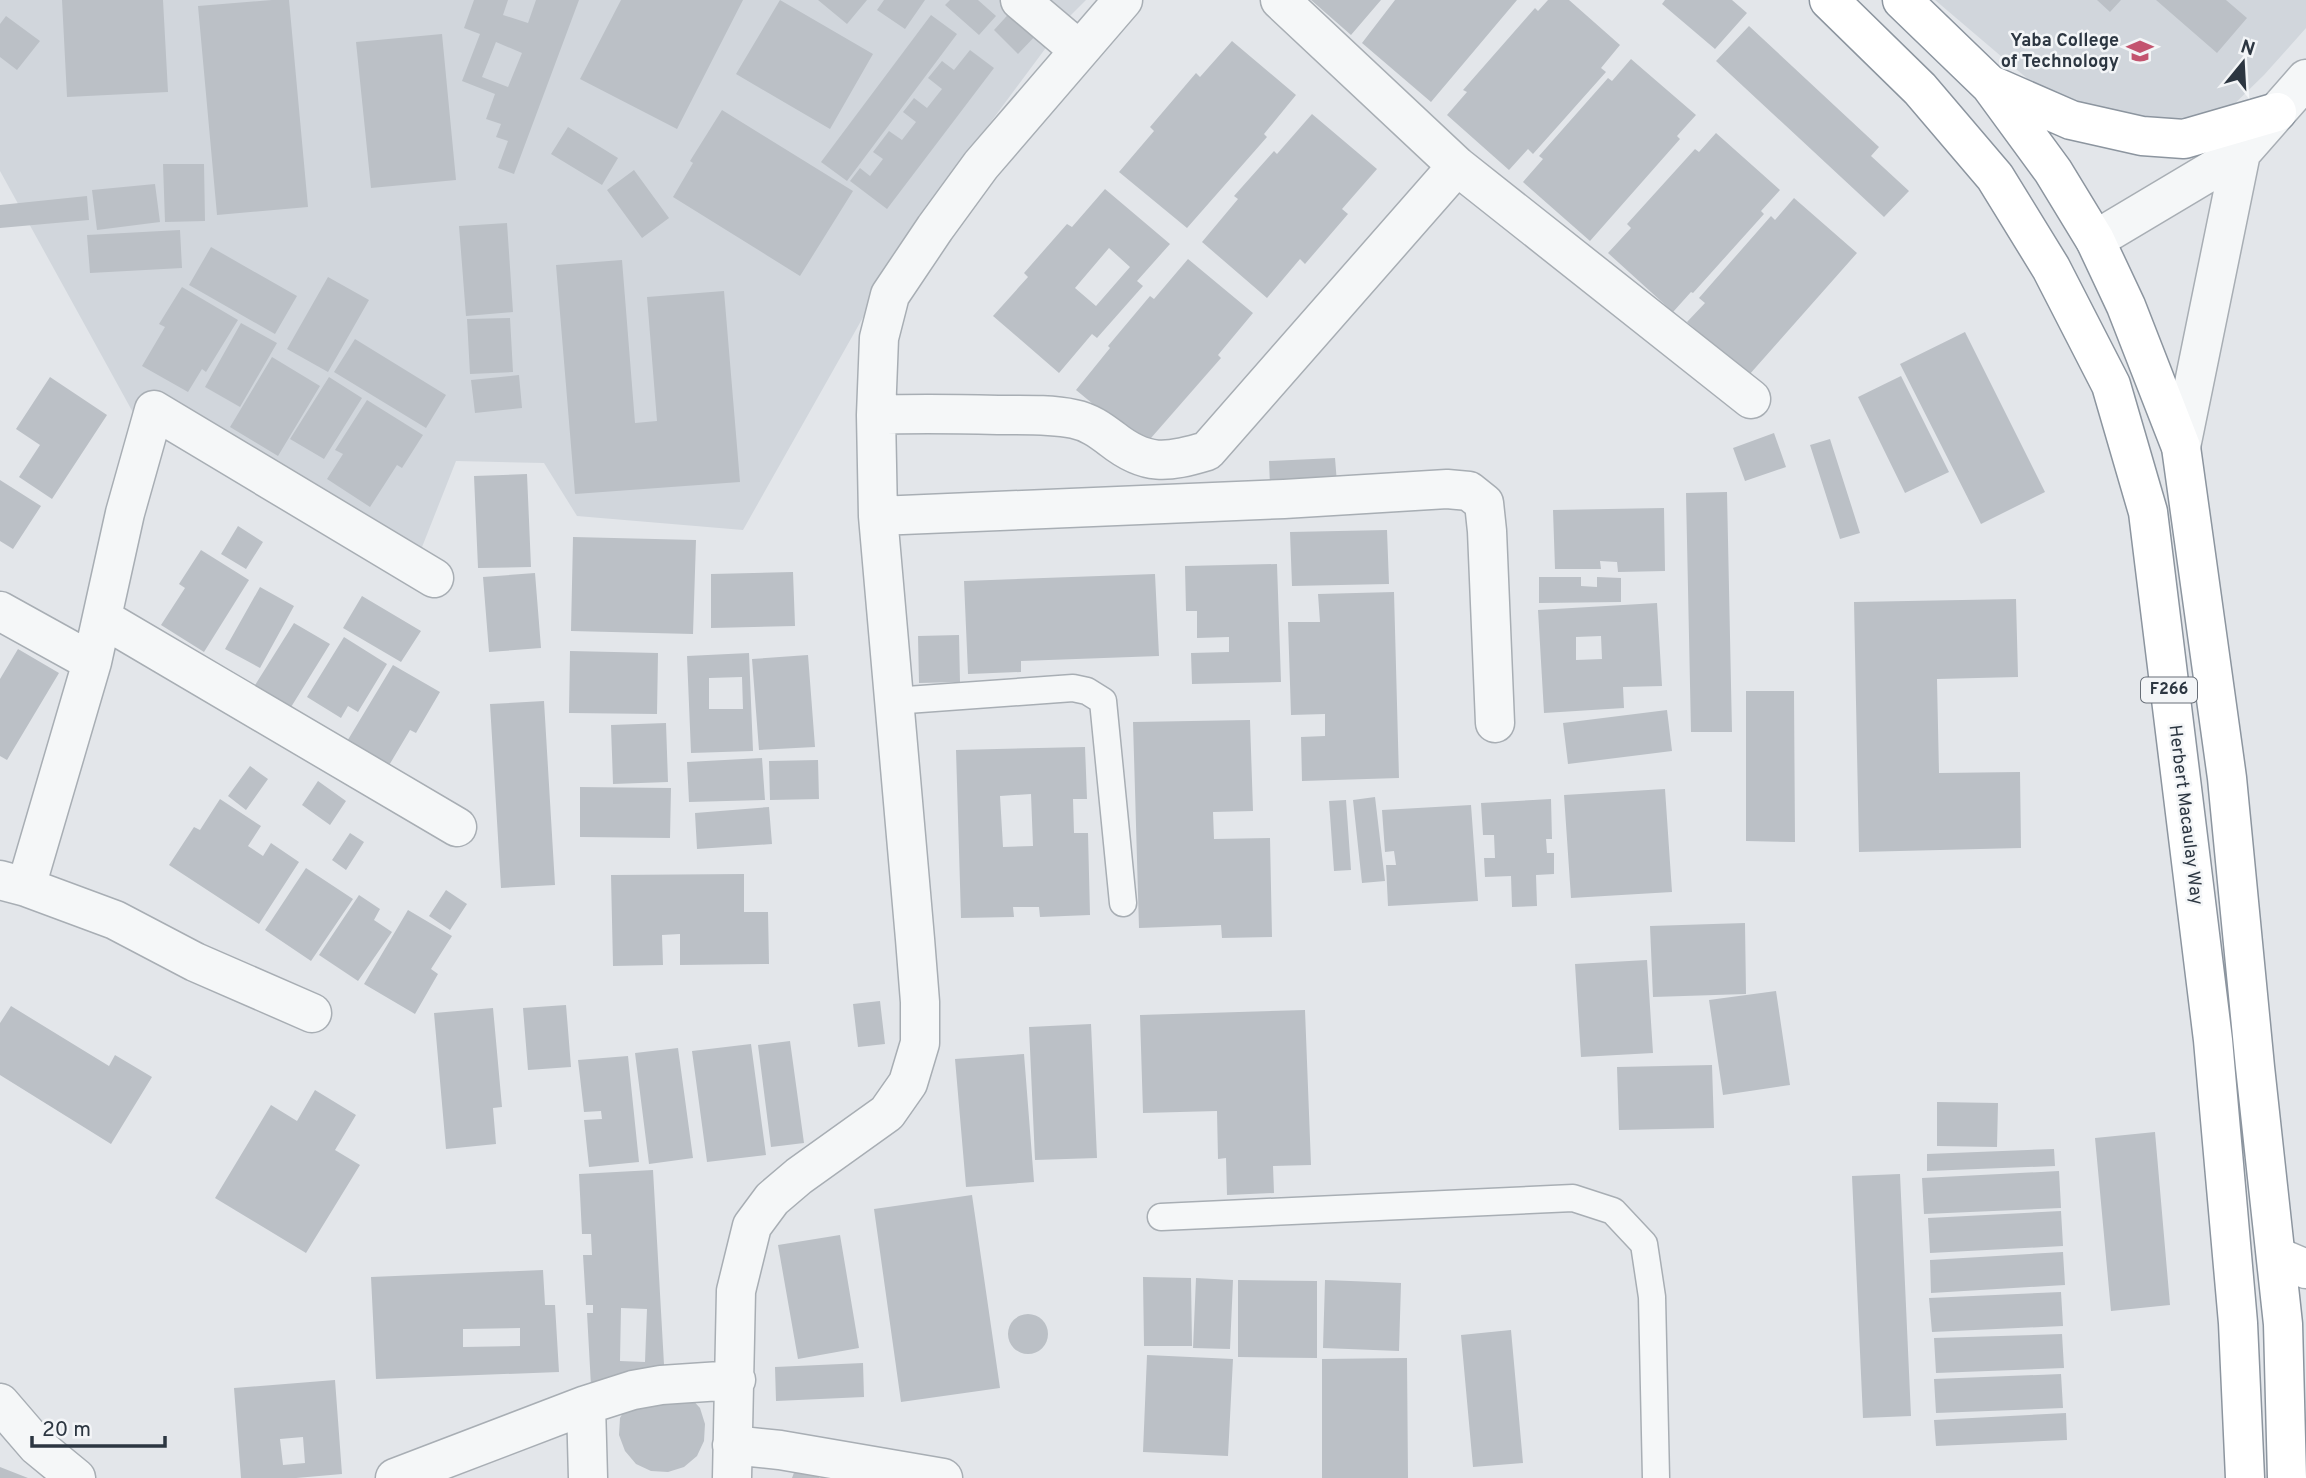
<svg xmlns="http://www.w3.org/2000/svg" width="2306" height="1478" font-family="Overpass,sans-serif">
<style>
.built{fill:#d1d6dc}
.building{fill:#bbc0c6;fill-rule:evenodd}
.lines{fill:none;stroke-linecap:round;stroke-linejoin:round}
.service-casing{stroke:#a8aeb4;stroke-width:29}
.minor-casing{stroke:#a8aeb4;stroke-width:41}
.tertiary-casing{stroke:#a8aeb4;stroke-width:41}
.secondary-casing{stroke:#a8aeb4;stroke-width:41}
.trunk-casing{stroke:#8c959f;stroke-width:41}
.service{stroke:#f5f7f8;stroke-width:26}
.minor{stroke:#f5f7f8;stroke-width:38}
.tertiary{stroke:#f5f7f8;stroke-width:38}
.secondary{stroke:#fff;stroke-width:38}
.trunk{stroke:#fff;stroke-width:38}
.labels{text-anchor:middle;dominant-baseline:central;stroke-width:5;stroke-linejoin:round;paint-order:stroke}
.shield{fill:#f3f5f7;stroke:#686f78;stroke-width:2}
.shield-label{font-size:16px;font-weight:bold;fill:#2c3641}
.poi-label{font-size:18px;font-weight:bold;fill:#2c3641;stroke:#f3f5f7;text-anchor:end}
.street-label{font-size:18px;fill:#2c3641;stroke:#f3f5f7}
</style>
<rect width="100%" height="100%" fill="#e3e6ea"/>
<path class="built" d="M 0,0 L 1086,0 L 1068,18 L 918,220 L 743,530 L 577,516 L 544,463 L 456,461 L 409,580 L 141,427 L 0,171 Z
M 1935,0 L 2306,0 L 2306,28 L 2264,75 L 2219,119 L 2169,125 L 2068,104 L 2029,80 Z"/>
<path class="building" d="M 62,0 L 163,0 L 168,92 L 67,97 Z
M 272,0 L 289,0 L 308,207 L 217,215 L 198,6 Z
M 474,0 L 508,0 L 503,15 L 528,23 L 536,0 L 579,0 L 514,174 L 498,168 L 508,141 L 496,137 L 501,124 L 486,119 L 495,94 L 462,81 L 480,34 L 464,28 ZM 496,42 L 522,53 L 508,87 L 482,77 Z
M 621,0 L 743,0 L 677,129 L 580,79 Z
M 780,0 L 873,54 L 830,129 L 736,74 Z
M 818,0 L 867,0 L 847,24 Z
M 884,0 L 925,0 L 905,29 L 877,10 Z
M 950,0 L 978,0 L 996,16 L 979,35 L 945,5 Z
M 1311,0 L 1381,0 L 1351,35 Z
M 1395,0 L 1517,0 L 1431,102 L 1362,43 Z
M 1548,0 L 1569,0 L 1620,45 L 1601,68 L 1606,72 L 1533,154 L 1528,149 L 1509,170 L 1447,115 L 1467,92 L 1463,90 L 1535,8 L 1538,11 Z
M 1665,0 L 1732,0 L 1747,13 L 1715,49 L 1662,4 Z
M 2097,0 L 2121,0 L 2110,12 Z
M 2156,0 L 2226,0 L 2247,18 L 2217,53 Z
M 1015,7 L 1040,31 L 1018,54 L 994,30 Z
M 931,15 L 957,34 L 847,181 L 821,162 Z
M 6,16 L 40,41 L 17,70 L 0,57 L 0,24 Z
M 1749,26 L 1879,147 L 1871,156 L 1909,191 L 1884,217 L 1716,61 Z
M 442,34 L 456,180 L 371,188 L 356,42 Z
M 1232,41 L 1296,95 L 1264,134 L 1267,137 L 1187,228 L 1119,172 L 1154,131 L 1150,127 L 1196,73 L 1200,77 Z
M 970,50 L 994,68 L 887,209 L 850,181 L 860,168 L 870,176 L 883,159 L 873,152 L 889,131 L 902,140 L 916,122 L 903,112 L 914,98 L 927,108 L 942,89 L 928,78 L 942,61 L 954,70 Z
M 1631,59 L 1696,115 L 1677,136 L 1680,139 L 1590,241 L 1523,182 L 1543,159 L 1539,156 L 1608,78 L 1612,81 Z
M 722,110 L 853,191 L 800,276 L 673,197 L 693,163 L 690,161 Z
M 1312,114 L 1377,169 L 1342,209 L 1348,214 L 1305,264 L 1300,259 L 1267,298 L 1202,242 L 1238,199 L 1234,196 L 1274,151 L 1277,154 Z
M 568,127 L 618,158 L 602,185 L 551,154 Z
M 1716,133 L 1780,190 L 1761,211 L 1764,214 L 1693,293 L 1691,292 L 1673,312 L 1608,253 L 1631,228 L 1627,224 L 1695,149 L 1699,152 Z
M 163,164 L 204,164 L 205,221 L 165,222 Z
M 634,170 L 669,218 L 642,238 L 607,190 Z
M 155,184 L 160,222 L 97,230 L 92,190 Z
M 1105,189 L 1170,244 L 1137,281 L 1143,286 L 1097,338 L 1092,334 L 1059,373 L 993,316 L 1028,277 L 1024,273 L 1067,224 L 1072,227 ZM 1109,248 L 1130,267 L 1096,306 L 1075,288 Z
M 87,196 L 89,220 L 0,228 L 0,205 Z
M 1794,198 L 1857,253 L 1749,375 L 1687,322 L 1705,303 L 1699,298 L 1771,216 L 1775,220 Z
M 507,223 L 513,312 L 466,316 L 459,226 Z
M 180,230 L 182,268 L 90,273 L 87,235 Z
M 211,247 L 297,296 L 275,334 L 189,285 Z
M 1188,259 L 1253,313 L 1218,355 L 1221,358 L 1144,446 L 1076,390 L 1110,348 L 1108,346 L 1150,296 L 1154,299 Z
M 622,260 L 635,423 L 657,421 L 647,297 L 724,291 L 740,482 L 575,494 L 556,265 Z
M 328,277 L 369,300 L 328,372 L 287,349 Z
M 182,287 L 238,320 L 206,372 L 202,369 L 188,392 L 142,366 L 165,327 L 159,324 Z
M 510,318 L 513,372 L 470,374 L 467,319 Z
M 241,323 L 277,343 L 240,407 L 205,387 Z
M 1965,332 L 2045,492 L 1981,524 L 1900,364 Z
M 355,339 L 446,395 L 426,428 L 334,372 Z
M 272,357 L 320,386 L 278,456 L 230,427 Z
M 519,375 L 522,408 L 475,413 L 471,380 Z
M 1901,376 L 1949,472 L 1905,493 L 1858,397 Z
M 50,377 L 107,415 L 52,499 L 19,477 L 40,445 L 16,429 Z
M 329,377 L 362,398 L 324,459 L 290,439 Z
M 367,400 L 423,435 L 402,468 L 397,465 L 370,507 L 327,479 L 343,454 L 335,450 Z
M 1774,433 L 1786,467 L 1745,481 L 1733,448 Z
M 1830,439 L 1860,533 L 1840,539 L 1810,445 Z
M 1335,458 L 1337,483 L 1270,486 L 1269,461 Z
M 527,474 L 531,567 L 478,568 L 474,476 Z
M 0,480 L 41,506 L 13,549 L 0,541 Z
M 1727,492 L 1732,732 L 1691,732 L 1686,493 Z
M 1664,508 L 1665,571 L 1618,572 L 1617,562 L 1600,561 L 1601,569 L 1555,569 L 1553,510 Z
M 238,526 L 263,542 L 246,569 L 221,554 Z
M 1387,530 L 1389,584 L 1292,586 L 1290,532 Z
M 573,537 L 696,540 L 693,634 L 571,631 Z
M 201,550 L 249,580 L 204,652 L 161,625 L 185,588 L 179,584 Z
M 1277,564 L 1281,682 L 1192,684 L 1191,653 L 1229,652 L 1229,637 L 1197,638 L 1197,611 L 1186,611 L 1185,566 Z
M 793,572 L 795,626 L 711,628 L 711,574 Z
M 535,573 L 541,648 L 489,652 L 483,577 Z
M 1155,574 L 1159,656 L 1021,661 L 1021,672 L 968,674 L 964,581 Z
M 1539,577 L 1581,577 L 1581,586 L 1597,587 L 1597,577 L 1621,578 L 1621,602 L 1539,603 Z
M 260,587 L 294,606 L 260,668 L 225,649 Z
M 1394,592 L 1399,778 L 1302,781 L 1301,737 L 1325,736 L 1325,714 L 1291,715 L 1288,622 L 1320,622 L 1318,594 Z
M 362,596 L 421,631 L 401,662 L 343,628 Z
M 2016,599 L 2018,677 L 1937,679 L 1939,773 L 2020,772 L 2021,848 L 1859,852 L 1854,602 Z
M 1657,603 L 1662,686 L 1623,687 L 1624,708 L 1544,713 L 1538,610 ZM 1601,636 L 1602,659 L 1576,660 L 1576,637 Z
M 294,623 L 330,644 L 288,712 L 252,690 Z
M 959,635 L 960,682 L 919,683 L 918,636 Z
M 344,637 L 387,664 L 358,712 L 348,706 L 341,718 L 307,697 Z
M 18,649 L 59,673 L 7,760 L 0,756 L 0,679 Z
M 570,651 L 658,653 L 657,714 L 569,713 Z
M 749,653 L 753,751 L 691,753 L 687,656 ZM 742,677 L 743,709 L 709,709 L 709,678 Z
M 808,655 L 815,747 L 759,750 L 752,659 Z
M 393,665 L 440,692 L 416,733 L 410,730 L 388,767 L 346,743 Z
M 1746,691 L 1794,691 L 1795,842 L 1746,841 Z
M 544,701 L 555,885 L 501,888 L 490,704 Z
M 1667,710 L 1672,751 L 1568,764 L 1563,723 Z
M 1250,720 L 1253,811 L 1213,812 L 1214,839 L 1270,838 L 1272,937 L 1222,938 L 1221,925 L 1139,928 L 1133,722 Z
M 666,723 L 668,782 L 613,784 L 611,725 Z
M 1085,747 L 1087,799 L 1073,799 L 1074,833 L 1088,833 L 1090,915 L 1040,917 L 1039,907 L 1013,907 L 1014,917 L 961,918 L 956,750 ZM 1031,794 L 1033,846 L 1003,847 L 1000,796 Z
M 762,758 L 765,800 L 689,802 L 687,762 Z
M 818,760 L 819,799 L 770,800 L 769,761 Z
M 250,766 L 268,779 L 246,810 L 228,796 Z
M 318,781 L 346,801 L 330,825 L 302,805 Z
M 580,787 L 671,788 L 670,838 L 580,837 Z
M 1665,789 L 1672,892 L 1571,898 L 1564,795 Z
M 1375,797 L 1385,881 L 1362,883 L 1353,800 Z
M 220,799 L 261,826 L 248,846 L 263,856 L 271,843 L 299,862 L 259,924 L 169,865 L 194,827 L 200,830 Z
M 1551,799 L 1552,839 L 1546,839 L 1547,853 L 1554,853 L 1554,874 L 1536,875 L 1537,906 L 1512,907 L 1511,876 L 1485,877 L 1484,858 L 1495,858 L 1494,835 L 1483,835 L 1481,803 Z
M 1346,800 L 1351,870 L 1334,871 L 1329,801 Z
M 1471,805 L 1478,901 L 1388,906 L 1386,865 L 1396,865 L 1394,851 L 1385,852 L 1382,810 Z
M 769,807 L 772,844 L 697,849 L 695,813 Z
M 350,833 L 364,842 L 346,870 L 332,860 Z
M 306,868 L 353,899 L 311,961 L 265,930 Z
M 744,874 L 744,912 L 768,912 L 769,964 L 680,965 L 680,934 L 662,935 L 663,965 L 613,966 L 611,875 Z
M 446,890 L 467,904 L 450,930 L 429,916 Z
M 359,895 L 380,909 L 374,920 L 392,932 L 358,981 L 319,955 Z
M 408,910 L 452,936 L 431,969 L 438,974 L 415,1014 L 364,984 Z
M 1745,923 L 1746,994 L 1653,997 L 1650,926 Z
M 1647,960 L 1653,1053 L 1581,1057 L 1575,964 Z
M 1776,991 L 1790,1085 L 1723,1095 L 1709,1000 Z
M 880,1001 L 885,1044 L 858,1047 L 853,1004 Z
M 566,1005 L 571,1067 L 528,1070 L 523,1008 Z
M 11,1006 L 109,1066 L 115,1055 L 152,1077 L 111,1144 L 0,1075 L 0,1023 Z
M 493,1008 L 502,1107 L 493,1108 L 496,1144 L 446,1149 L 434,1013 Z
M 1305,1010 L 1311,1165 L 1273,1166 L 1274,1193 L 1227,1195 L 1226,1158 L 1218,1159 L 1217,1111 L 1143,1113 L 1140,1015 Z
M 1091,1024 L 1097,1158 L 1035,1160 L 1029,1027 Z
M 790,1041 L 804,1143 L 771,1147 L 758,1045 Z
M 751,1044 L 766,1155 L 707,1162 L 692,1051 Z
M 678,1048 L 693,1158 L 649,1164 L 635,1053 Z
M 1024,1054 L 1034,1182 L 966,1187 L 955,1059 Z
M 628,1056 L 639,1162 L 589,1167 L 584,1120 L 602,1119 L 601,1111 L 584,1112 L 578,1060 Z
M 1712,1065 L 1714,1128 L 1619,1130 L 1617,1067 Z
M 315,1090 L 356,1115 L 335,1150 L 360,1165 L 306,1253 L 215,1198 L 271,1105 L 297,1121 Z
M 1937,1102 L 1998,1103 L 1997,1147 L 1937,1146 Z
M 2155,1132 L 2170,1305 L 2111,1311 L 2095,1138 Z
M 2054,1149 L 2055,1166 L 1927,1171 L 1927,1154 Z
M 653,1170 L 665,1382 L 591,1386 L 587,1313 L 593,1313 L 593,1305 L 586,1305 L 583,1255 L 592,1255 L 591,1234 L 582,1234 L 579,1174 ZM 621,1308 L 647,1309 L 645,1362 L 620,1361 Z
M 2059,1171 L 2061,1208 L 1924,1214 L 1922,1178 Z
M 1900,1174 L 1911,1416 L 1863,1418 L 1852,1176 Z
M 972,1195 L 1000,1388 L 901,1402 L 874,1209 Z
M 2061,1211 L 2063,1246 L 1930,1253 L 1928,1218 Z
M 840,1235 L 859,1348 L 798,1359 L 778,1245 Z
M 2063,1252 L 2065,1285 L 1931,1293 L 1930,1260 Z
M 543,1270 L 545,1305 L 555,1305 L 559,1372 L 376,1379 L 371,1277 ZM 520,1328 L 520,1346 L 463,1347 L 463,1329 Z
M 1143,1277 L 1191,1278 L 1192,1346 L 1144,1346 Z
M 1196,1278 L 1233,1280 L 1230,1349 L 1193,1348 Z
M 1238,1280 L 1317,1281 L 1317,1358 L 1238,1357 Z
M 1325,1280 L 1401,1283 L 1399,1351 L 1323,1348 Z
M 2061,1292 L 2063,1326 L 1932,1332 L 1929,1298 Z
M1008 1334a20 20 0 1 1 40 0a20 20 0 1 1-40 0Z
M 1511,1330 L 1523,1463 L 1473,1467 L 1461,1335 Z
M 2062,1334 L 2064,1368 L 1936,1373 L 1934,1338 Z
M 1147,1355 L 1233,1359 L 1228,1456 L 1143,1452 Z
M 1407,1358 L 1408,1478 L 1322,1478 L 1322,1359 Z
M 863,1363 L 864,1397 L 776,1401 L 775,1367 Z
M 2061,1374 L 2063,1408 L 1936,1413 L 1934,1379 Z
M 335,1380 L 342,1474 L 296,1478 L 241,1478 L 234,1388 ZM 303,1437 L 305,1463 L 283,1465 L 280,1439 Z
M 688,1395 L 700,1408 L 705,1424 L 704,1441 L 697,1456 L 684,1467 L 668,1472 L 651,1471 L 636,1464 L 625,1451 L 619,1435 L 620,1418 L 628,1403 Z
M 2066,1413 L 2067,1440 L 1936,1446 L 1934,1420 Z
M 0,1467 L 28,1478 L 0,1478 Z
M 795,1470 L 819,1477 L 819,1478 L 792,1478 Z"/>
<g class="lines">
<g class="service-casing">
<path id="service" d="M 893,701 L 1073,688 L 1087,691 L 1103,701 L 1123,903
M 1161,1217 L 1573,1198 L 1613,1211 L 1644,1244 L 1652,1297 L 1656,1478"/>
</g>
<g class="minor-casing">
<path id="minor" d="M 1020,0 L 1079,50
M 1280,0 L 1457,166 L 1751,399
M 876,415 C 918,413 958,414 1000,415 C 1024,415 1050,414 1074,419 C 1089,422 1100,430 1112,439 C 1146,466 1167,463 1207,451 L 1457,166
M 878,516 L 1284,499 L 1447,489 L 1469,491 L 1484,503 L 1487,531 L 1495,723
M 0,611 L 92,662
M 102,618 L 457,827
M 0,880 L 26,887 L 115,920 L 195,962 L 312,1013
M 26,887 L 92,662 L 125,513 L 154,410 L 434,578
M 0,1403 L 37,1446 L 76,1478
M 586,1405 L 588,1478
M 732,1445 L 780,1450 L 943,1478
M 395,1478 L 586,1405 L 633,1390 L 661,1385 L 736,1380
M 732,1478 L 736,1291 L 752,1226 L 772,1199 L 799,1176 L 887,1113 L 908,1083 L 920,1043 L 920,1002 L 915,939 L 878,516 L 876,415 L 879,338 L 890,295 L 935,228 L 981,165 L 1123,0"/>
</g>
<g class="tertiary-casing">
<path id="tertiary" d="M 2095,240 L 2241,153 L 2306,79
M 2181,447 L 2241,153"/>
</g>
<g class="secondary-casing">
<path id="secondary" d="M 2276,1256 L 2306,1269"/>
</g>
<g class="trunk-casing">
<path id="trunk" d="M 1829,0 L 1920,89 L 1995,177 L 2051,268 L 2111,385 L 2148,512 L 2213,1040 L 2238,1323 L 2245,1478
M 1902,0 L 1990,85 L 2053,171 L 2095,240 L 2126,306 L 2181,447 L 2227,778 L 2255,1067 L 2283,1324 L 2287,1478
M 1991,85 L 2071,120 L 2142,136 L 2184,139 L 2277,112"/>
</g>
<use href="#service" class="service"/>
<use href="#minor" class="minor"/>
<use href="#tertiary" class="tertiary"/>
<use href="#secondary" class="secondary"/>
<use href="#trunk" class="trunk"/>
</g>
<defs>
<g id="university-bare" transform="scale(2.1)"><path d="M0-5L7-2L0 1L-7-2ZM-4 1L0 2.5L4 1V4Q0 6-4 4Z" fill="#c3546f" stroke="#f3f5f7" stroke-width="2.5" paint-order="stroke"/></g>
</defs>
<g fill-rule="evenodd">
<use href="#university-bare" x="2140" y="51"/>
</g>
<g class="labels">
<rect class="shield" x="2141" y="677.5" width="56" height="25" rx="5"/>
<g class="shield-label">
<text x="2169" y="690">F266</text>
</g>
<g class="poi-label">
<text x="2119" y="41">Yaba College<tspan x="2119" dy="21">of Technology</tspan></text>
</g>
<g class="street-label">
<text transform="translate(2185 815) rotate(83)">Herbert Macaulay Way</text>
</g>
</g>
<g transform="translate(2243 63) rotate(18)" stroke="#f3f5f7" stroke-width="5" paint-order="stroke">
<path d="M0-5L12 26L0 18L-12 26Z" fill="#2c3641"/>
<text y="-10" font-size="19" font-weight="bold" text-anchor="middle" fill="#2c3641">N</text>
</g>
<path d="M32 1436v10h133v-10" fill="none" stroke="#2c3641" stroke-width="3.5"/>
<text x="42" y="1436" font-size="21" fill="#2c3641" stroke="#f3f5f7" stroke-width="5" paint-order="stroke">20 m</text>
</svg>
